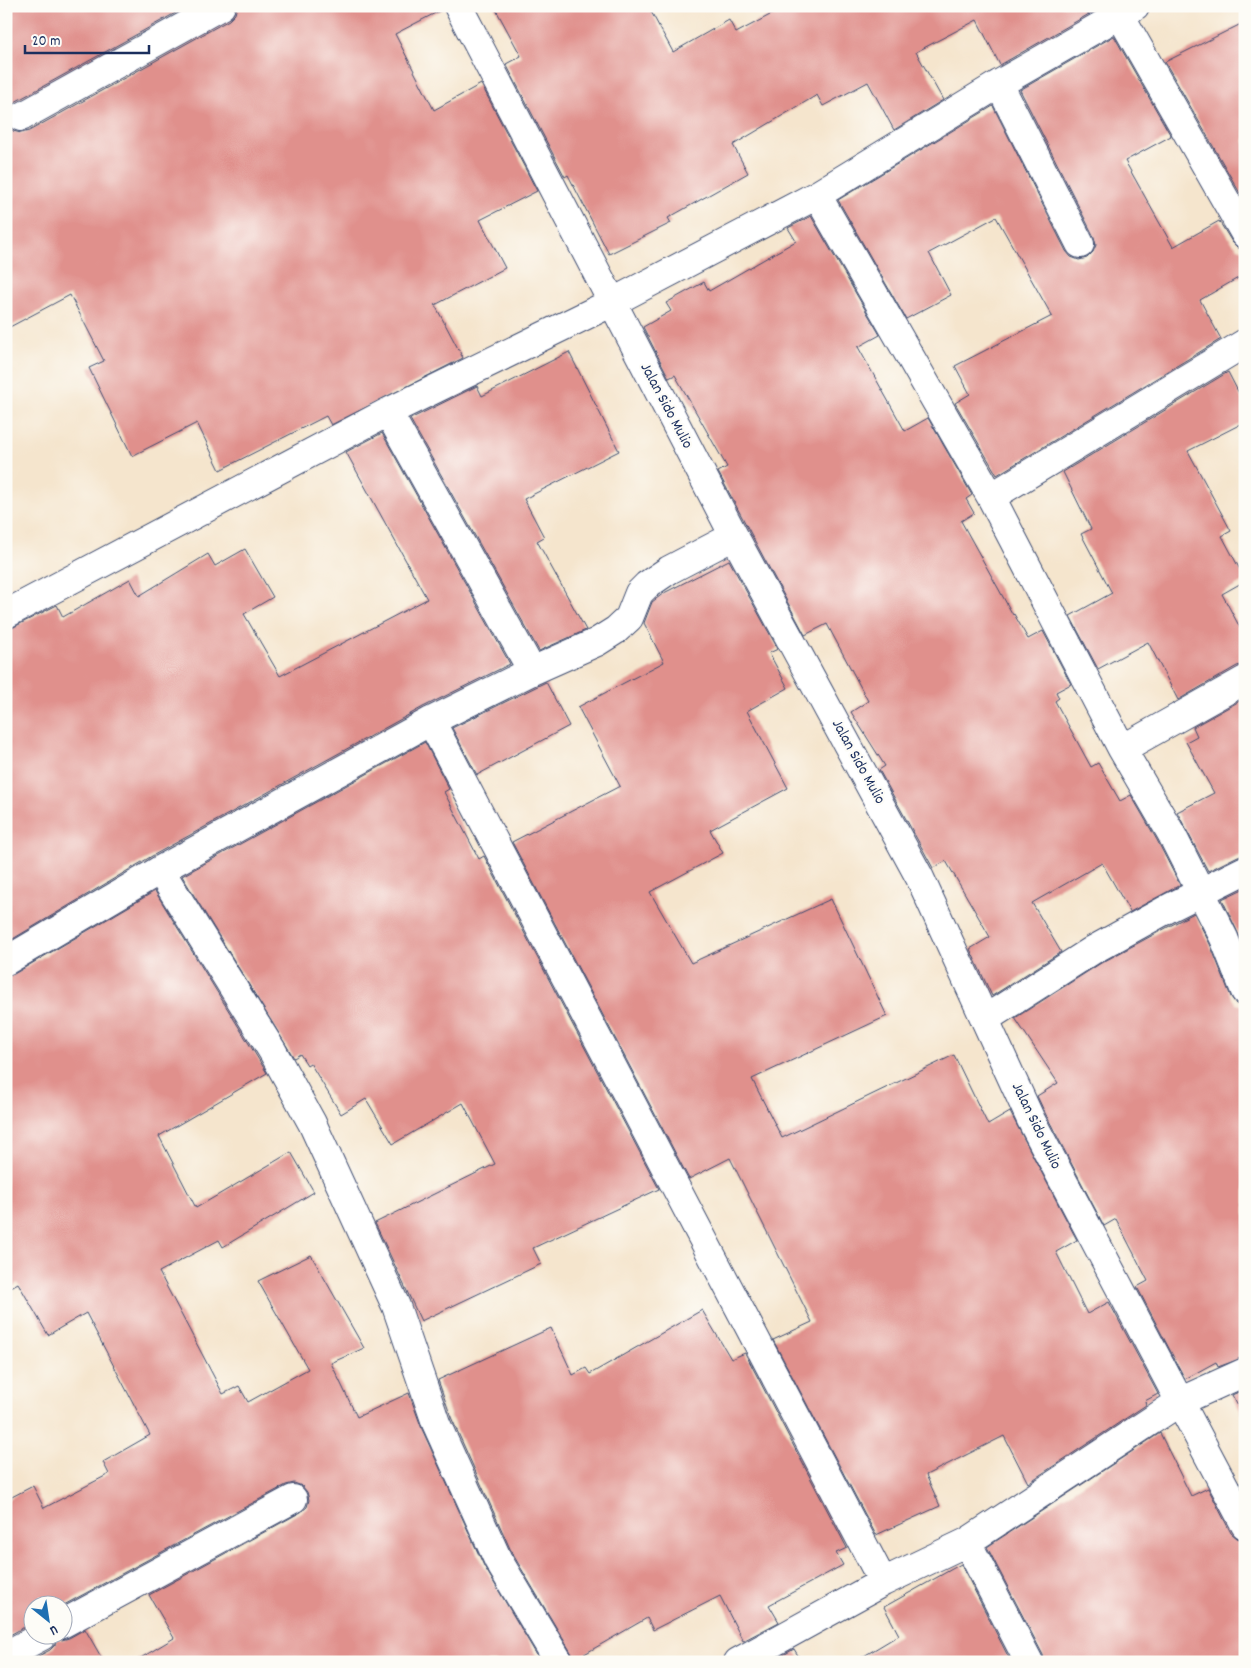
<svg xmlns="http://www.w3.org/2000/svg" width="1251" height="1668" font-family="Dekko,sans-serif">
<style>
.building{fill:#e0908c}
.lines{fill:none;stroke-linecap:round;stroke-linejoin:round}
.minor-casing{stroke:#3c4a6f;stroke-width:30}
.minor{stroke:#fff;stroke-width:28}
.labels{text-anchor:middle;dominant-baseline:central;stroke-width:4.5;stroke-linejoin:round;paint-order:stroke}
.street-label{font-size:16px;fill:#1b2f5e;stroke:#fdfcf7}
</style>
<rect width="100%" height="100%" fill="#fdfcf7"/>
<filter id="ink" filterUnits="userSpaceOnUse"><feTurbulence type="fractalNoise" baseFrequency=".02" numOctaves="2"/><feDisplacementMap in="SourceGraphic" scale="10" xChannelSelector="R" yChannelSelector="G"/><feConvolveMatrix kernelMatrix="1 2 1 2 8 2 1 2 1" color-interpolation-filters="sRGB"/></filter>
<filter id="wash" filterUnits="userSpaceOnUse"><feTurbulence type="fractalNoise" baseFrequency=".0096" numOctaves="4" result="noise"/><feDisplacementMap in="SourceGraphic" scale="20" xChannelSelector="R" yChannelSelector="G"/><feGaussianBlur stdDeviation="1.12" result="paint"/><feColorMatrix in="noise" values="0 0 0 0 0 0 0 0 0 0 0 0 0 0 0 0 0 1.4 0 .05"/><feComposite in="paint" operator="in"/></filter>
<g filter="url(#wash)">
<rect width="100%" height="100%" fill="#f5e5cd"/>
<g id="blocks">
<path class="building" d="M 6,6 L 188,6 L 13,103 L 8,109 L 6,113 Z
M 237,6 L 443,6 L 443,9 L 395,34 L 434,110 L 481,84 L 537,191 L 480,220 L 505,268 L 435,305 L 463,358 L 331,425 L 326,416 L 220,470 L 197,423 L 132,456 L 89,368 L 104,361 L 70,295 L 6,329 L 6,120 L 8,125 L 13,131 L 21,133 L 29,131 L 229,20 L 235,14 Z
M 494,6 L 648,6 L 673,52 L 729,20 L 736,33 L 787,6 L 1103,6 L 1000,65 L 977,20 L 916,52 L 943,100 L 894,130 L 868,82 L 823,106 L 817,95 L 733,145 L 748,173 L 668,218 L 671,223 L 609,254 L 568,175 L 565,177 L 506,64 L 521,56 Z
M 1245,22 L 1245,202 L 1165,62 Z
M 1114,36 L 1171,136 L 1125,161 L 1173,247 L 1219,221 L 1232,242 L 1238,248 L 1245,250 L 1245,274 L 1200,300 L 1221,339 L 997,475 L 955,403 L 970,394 L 955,366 L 1052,316 L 996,217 L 929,253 L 951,295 L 906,319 L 838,200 L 993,106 L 1066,251 L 1071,257 L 1079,260 L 1087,258 L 1093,252 L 1096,245 L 1094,237 L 1020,90 Z
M 811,216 L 880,335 L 858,347 L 905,431 L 928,418 L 972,495 L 966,499 L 974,513 L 961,521 L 1013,615 L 1014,614 L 1028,639 L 1043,631 L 1071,684 L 1056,692 L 1059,698 L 1055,701 L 1091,767 L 1098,763 L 1120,801 L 1131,795 L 1157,840 L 1180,885 L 1130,912 L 1102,863 L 1032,903 L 1061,952 L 992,996 L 970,949 L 990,937 L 946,861 L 933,868 L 879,770 L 885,766 L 851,712 L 868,701 L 827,624 L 805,635 L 718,472 L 727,467 L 675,375 L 669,378 L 643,327 L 671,311 L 666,303 L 704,282 L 709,291 L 796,241 L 788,228 Z
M 569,352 L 619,451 L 524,499 L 544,537 L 537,541 L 586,630 L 539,651 L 410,419 L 477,386 L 482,396 Z
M 1228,372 L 1245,405 L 1245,422 L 1188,451 L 1231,531 L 1222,536 L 1245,579 L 1245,581 L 1222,594 L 1245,637 L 1245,664 L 1237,666 L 1178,700 L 1148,642 L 1098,669 L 1070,616 L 1112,593 L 1081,534 L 1091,529 L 1063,472 Z
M 382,433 L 510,664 L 423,707 L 152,856 L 6,943 L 6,631 L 57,605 L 63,617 L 130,579 L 139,596 L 208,554 L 215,566 L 245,549 L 273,597 L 244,614 L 280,676 L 427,599 L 346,452 Z
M 729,560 L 778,649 L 769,653 L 788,688 L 747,711 L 788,788 L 710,830 L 723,853 L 650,892 L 691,963 L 831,899 L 887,1016 L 752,1079 L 782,1138 L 954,1055 L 988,1125 L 1010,1112 L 1077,1240 L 1056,1252 L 1087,1314 L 1109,1302 L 1158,1394 L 1145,1401 L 1146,1405 L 1028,1483 L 1004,1436 L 926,1475 L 940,1506 L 876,1535 L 773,1340 L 812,1322 L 730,1158 L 689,1179 L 512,842 L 620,786 L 578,707 L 664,662 L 644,623 L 652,602 L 664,593 Z
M 546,682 L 569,726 L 477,775 L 452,728 Z
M 1245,698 L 1245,855 L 1238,856 L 1208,871 L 1177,812 L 1214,793 L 1186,742 L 1197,736 L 1193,727 Z
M 425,742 L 449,789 L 444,792 L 479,859 L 484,856 L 659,1189 L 533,1248 L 541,1264 L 421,1321 L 375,1223 L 495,1164 L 463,1103 L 393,1144 L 366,1099 L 341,1114 L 310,1063 L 307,1065 L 300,1054 L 294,1058 L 182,876 Z
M 1245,888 L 1245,948 L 1222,899 Z
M 155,891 L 267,1073 L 159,1136 L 196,1208 L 291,1152 L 314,1192 L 223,1247 L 219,1240 L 159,1272 L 223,1394 L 239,1386 L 248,1402 L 308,1369 L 258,1281 L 311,1255 L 364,1348 L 331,1363 L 357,1417 L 409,1393 L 422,1429 L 484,1566 L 541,1662 L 134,1662 L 174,1638 L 149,1595 L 301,1512 L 307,1507 L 309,1500 L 307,1492 L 302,1486 L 294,1483 L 286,1485 L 62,1606 L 32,1606 L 32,1623 L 6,1637 L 6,1500 L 33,1486 L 44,1508 L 109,1474 L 103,1462 L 150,1435 L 86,1313 L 48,1335 L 18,1283 L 6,1290 L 6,977 L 14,974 Z
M 1194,913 L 1210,944 L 1231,997 L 1236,1004 L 1245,1006 L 1245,1357 L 1218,1367 L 1216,1362 L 1185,1379 L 1137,1287 L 1148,1281 L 1116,1219 L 1104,1226 L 1045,1113 L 1037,1096 L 1058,1083 L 1015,1018 L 1101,963 Z
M 702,1310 L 731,1359 L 745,1353 L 847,1548 L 836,1553 L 843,1565 L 769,1605 L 779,1622 L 743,1641 L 720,1596 L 653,1630 L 647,1618 L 574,1660 L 572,1654 L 512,1553 L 451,1417 L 438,1380 L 551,1328 L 573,1375 L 586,1368 L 590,1374 Z
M 1245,1389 L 1245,1419 L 1232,1395 Z
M 1160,1433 L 1191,1496 L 1208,1488 L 1231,1533 L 1237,1538 L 1245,1541 L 1245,1662 L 1044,1662 L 1043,1655 L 987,1547 Z
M 961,1564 L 1011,1662 L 854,1662 L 899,1635 L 884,1607 Z
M 85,1629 L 104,1662 L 27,1662 L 50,1650 L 55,1645 L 57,1638 L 62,1640 L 69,1638 Z
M 794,1649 L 802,1662 L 771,1662 Z"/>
</g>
</g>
<g filter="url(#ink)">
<use href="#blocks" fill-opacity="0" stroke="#3c4a6f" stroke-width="1"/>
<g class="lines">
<g class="minor-casing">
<path id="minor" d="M 458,6 L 734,536 L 920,878 L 1031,1120 L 1245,1525
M 1120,15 L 1245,234
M 999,84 L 1080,244
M 21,117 L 221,6
M 817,195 L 991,497 L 1122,749 L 1171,833 L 1224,938 L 1245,991
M 388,412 L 532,671
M 991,497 L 1245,343
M 6,614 L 388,412 L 611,303 L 817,195 L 999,84 L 1135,6
M 431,721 L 883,1582
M 1122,749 L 1245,680
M 160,870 L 273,1052 L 312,1123 L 396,1306 L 436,1423 L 498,1560 L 559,1662
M 6,961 L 160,870 L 431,721 L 532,671 L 597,642 L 616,630 L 629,618 L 639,593 L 647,585 L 669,570 L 734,536
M 985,1019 L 1093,950 L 1171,907 L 1245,870
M 967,1542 L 1029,1662
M 62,1624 L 293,1499
M 6,1655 L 42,1636
M 738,1662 L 883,1582 L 967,1542 L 1181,1401 L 1245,1372"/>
</g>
<use href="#minor" class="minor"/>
</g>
</g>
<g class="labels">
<g class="street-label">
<text transform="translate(666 406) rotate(62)">Jalan Sido Mulio</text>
<text transform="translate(858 762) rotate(61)">Jalan Sido Mulio</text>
<text transform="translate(1036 1126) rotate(64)">Jalan Sido Mulio</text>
</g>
</g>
<rect width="1251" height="1668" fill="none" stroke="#fdfcf7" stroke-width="25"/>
<g transform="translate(48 1620) rotate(150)"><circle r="24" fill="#fdfcf7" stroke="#a3aaba"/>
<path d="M0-4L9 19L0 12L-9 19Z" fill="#1f6fb2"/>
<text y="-8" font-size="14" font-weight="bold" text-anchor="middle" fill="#1b2f5e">U</text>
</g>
<path d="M25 45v8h124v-8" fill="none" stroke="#1b2f5e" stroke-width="2.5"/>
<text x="32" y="45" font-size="15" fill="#1b2f5e" stroke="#fdfcf7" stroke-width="4" paint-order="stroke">20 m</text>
</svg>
